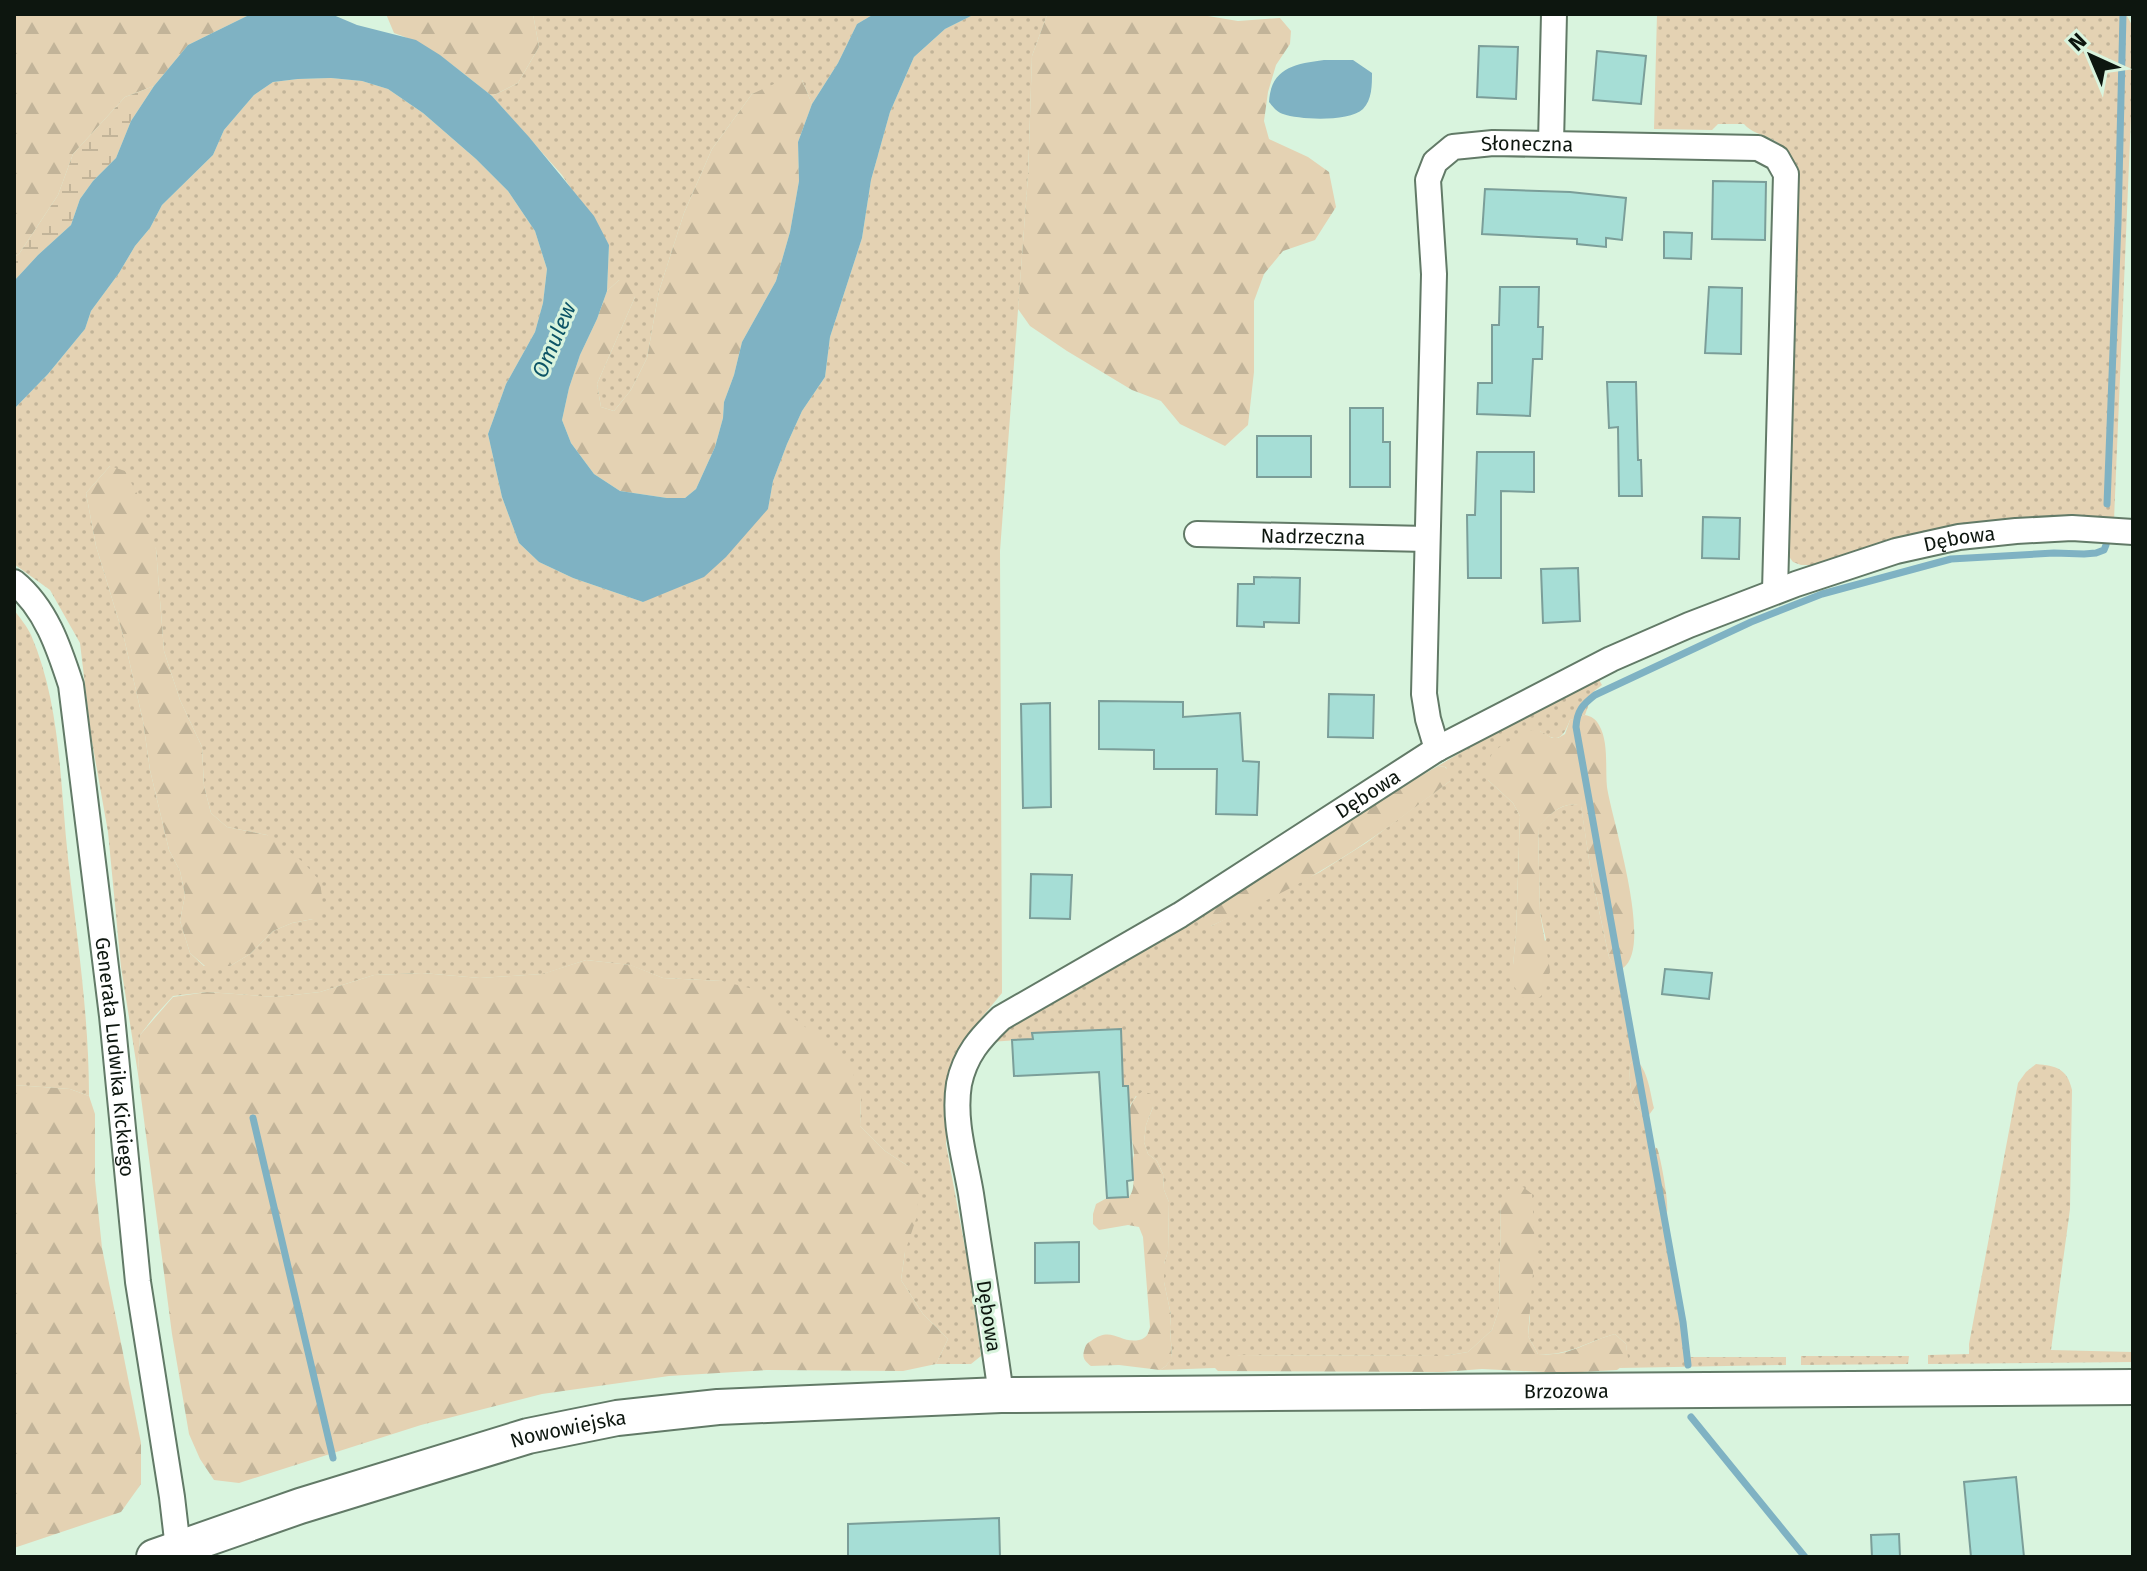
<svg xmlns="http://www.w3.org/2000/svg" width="2147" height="1571" font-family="'Fira Sans',sans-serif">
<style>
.grass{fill:url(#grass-dots);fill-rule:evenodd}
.forest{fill:url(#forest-firs)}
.wetland{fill:url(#wetland-marsh)}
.water{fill:#7fb2c3}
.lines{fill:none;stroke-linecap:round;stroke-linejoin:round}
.stream{stroke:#7fb2c3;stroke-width:7}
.building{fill:#a6ded6;stroke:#7b9e99;stroke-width:2}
.street-casing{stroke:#627a67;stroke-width:28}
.secondary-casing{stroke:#627a67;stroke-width:38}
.street{stroke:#fff;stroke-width:24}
.secondary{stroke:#fff;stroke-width:34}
.labels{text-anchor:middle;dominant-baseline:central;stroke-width:6;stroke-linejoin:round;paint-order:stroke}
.street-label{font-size:20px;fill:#0d160f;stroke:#d9f4de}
.water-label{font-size:22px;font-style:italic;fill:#0c5466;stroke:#d9f4de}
</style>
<defs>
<pattern id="grass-dots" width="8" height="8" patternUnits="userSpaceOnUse" patternTransform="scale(2)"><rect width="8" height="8" fill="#e4d2b3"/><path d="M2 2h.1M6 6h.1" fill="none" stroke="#c2b499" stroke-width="1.8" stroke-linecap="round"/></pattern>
<pattern id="forest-firs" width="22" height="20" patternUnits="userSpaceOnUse" patternTransform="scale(2)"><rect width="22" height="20" fill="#e4d2b3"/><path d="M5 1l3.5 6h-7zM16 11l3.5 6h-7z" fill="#c2b499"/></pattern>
<pattern id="wetland-marsh" width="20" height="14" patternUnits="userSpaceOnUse" patternTransform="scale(2)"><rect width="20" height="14" fill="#e4d2b3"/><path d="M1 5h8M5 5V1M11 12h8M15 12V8" fill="none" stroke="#c2b499"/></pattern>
</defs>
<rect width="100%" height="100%" fill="#d9f4de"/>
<path class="grass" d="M 533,14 L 874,14 L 857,24 L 838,63 L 812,104 L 802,80 L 752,94 L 712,149 L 684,213 L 659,291 L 647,358 L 631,390 L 614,411 L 601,407 L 597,384 L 635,297 L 619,280 L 607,291 L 609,245 L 562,175 L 492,96 L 518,83 L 539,47 Z
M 975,14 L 1053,14 L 1047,15 L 1032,56 L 1028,176 L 1000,551 L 1002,993 L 973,1028 L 954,1057 L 946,1089 L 946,1144 L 969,1270 L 981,1356 L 971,1364 L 936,1364 L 948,1339 L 923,1314 L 901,1280 L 905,1252 L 908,1166 L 885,1151 L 860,1126 L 861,1097 L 722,981 L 663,978 L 630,965 L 586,960 L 543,974 L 480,978 L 422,973 L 374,975 L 320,992 L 276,997 L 207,992 L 173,996 L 154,1017 L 140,1035 L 138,1074 L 121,967 L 108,832 L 91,736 L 80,643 L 50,590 L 14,564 L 14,409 L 48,374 L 85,329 L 91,311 L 119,273 L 135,246 L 150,228 L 162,205 L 213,155 L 224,130 L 254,95 L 273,82 L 298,79 L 331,78 L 362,81 L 388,89 L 423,113 L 476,159 L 508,191 L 535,231 L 547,269 L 543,303 L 535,332 L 506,384 L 488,434 L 502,497 L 519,543 L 539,562 L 573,578 L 643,602 L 768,509 L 773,481 L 787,444 L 802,411 L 825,377 L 830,337 L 862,238 L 871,180 L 890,112 L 914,57 L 945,29 ZM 110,466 L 156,549 L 164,651 L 180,700 L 202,747 L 204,786 L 211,813 L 227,827 L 267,835 L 313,919 L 292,923 L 273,931 L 250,954 L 230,966 L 204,966 L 190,953 L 180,921 L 185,895 L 180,871 L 169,850 L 150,770 L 143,721 L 124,638 L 96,546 L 86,493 Z
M 1657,14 L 2126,14 L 2133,27 L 2133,69 L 2114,520 L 1960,527 L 1857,551 L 1811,565 L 1801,565 L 1793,562 L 1787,554 L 1799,177 C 1796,159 1785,144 1767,137 C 1758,133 1751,132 1744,124 L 1718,124 L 1712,130 L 1654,129 Z
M 14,610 C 20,618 27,626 31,635 C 61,704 60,785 68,858 C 77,938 89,1016 89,1096 L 70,1089 L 14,1085 Z
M 1598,678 L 1602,685 L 1593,692 L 1585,715 L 1570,720 C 1563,738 1558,744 1540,731 L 1488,780 L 1513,803 L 1520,816 L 1516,935 L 1513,965 L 1546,940 L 1540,913 L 1538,827 C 1549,814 1563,801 1581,805 L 1591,873 L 1609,957 L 1614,966 L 1619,967 L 1635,1059 L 1630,1064 C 1629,1081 1630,1104 1645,1116 L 1651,1147 L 1648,1149 L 1658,1213 L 1663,1215 L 1687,1357 L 1786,1357 L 1786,1365 L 1619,1368 C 1629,1361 1627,1354 1626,1344 L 1615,1334 C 1585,1342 1570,1356 1538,1354 L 1528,1336 L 1530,1317 L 1501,1201 L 1499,1309 L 1492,1330 L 1468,1352 L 1444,1356 L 1241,1355 L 1215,1362 L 1215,1368 L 1160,1370 L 1166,1366 L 1172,1357 L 1170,1327 L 1171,1315 L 1164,1282 L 1164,1264 L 1168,1251 L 1169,1202 L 1164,1190 L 1163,1174 L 1157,1161 L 1148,1154 L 1144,1142 L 1146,1125 L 1153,1107 L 1136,1096 L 1129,1107 L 1123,1086 L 1121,1029 L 1033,1033 L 1033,1039 L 990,1042 L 1000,1031 L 1117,965 L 1207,910 L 1211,926 L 1320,872 L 1366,843 L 1450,781 L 1446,767 L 1438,766 L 1523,715 Z
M 2036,1064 C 2056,1066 2067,1068 2072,1090 L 2070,1209 L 2051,1350 L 2133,1352 L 2133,1362 L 1928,1364 L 1928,1355 L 1969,1354 L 1969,1344 L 2018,1083 L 2026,1072 Z
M 1801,1356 L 1909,1356 L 1908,1364 L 1801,1365 Z"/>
<path class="forest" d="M 18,14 L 251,14 L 188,45 L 154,86 L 125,97 L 73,154 L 58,195 L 19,254 L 14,257 L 14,18 Z
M 386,14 L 533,14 L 539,47 L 518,83 L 492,96 C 461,72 432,45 394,33 Z
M 1196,14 L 1238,21 L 1280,18 L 1291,31 L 1290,44 L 1276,65 L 1268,92 L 1264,121 L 1269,139 L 1308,157 L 1329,172 L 1336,207 L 1315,240 L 1283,251 L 1264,274 L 1254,301 L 1254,372 L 1248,425 L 1225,446 L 1180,424 L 1161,401 L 1132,390 L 1067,351 L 1030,326 L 1018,309 L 1028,176 L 1032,56 L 1047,15 Z
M 787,78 L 802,80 L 812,104 L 798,142 L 799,181 L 790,232 L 776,281 L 742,342 L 734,375 L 724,402 L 723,418 L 715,447 L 696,489 L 685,498 L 667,498 L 620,491 L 594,474 L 571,443 L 562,420 L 569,388 L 580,355 L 597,319 L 607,291 L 619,280 L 633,283 L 635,297 L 597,384 L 601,407 L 614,411 L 631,390 L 647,358 L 659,291 L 684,213 L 712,149 L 752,94 Z
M 110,466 L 125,471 L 142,503 L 156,549 L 164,651 L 180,700 L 202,747 L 204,786 L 211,813 L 227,827 L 267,835 L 303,862 L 320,881 L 323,906 L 313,919 L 292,923 L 273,931 L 250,954 L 230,966 L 205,966 L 190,953 L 180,921 L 185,895 L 180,871 L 169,850 L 150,770 L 143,721 L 124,638 L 96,546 L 86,493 Z
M 1585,715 C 1591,716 1596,719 1599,725 C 1609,742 1605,768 1607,787 C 1612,821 1654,947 1623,968 L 1614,967 L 1609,957 L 1591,873 L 1581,806 C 1564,800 1549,814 1538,828 L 1540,913 L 1550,970 L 1546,990 L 1540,997 L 1530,1000 L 1521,997 L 1514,986 L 1513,965 L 1516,935 L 1520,816 L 1513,803 L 1488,780 L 1486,765 L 1492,754 L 1503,744 L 1532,730 L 1540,731 L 1552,738 L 1558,738 L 1565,734 L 1570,720 Z
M 1438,766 L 1445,767 L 1451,774 L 1450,781 C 1409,812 1367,844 1322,870 C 1287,892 1248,909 1211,926 L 1206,924 L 1204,918 L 1207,910 L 1403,786 Z
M 586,960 L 631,965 L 663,978 L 722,981 L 753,989 L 826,1042 L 852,1070 L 861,1097 L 860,1126 L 885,1151 L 908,1166 L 920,1187 L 916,1219 L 905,1252 L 901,1280 L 923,1314 L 948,1339 L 936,1364 L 903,1371 L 767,1370 L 669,1376 L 542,1394 L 421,1425 L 239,1483 L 214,1480 L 200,1459 L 189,1434 L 172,1334 L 138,1074 L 140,1035 L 173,997 L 207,992 L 276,997 L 320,992 L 374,975 L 422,973 L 480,978 L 542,974 Z
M 1635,1059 C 1648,1069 1650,1092 1654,1108 L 1649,1115 L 1645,1116 C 1630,1104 1629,1081 1630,1064 Z
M 14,1085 L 70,1089 L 89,1096 L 95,1114 L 95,1180 L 102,1248 L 141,1443 L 141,1484 L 121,1512 L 14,1548 Z
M 1143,1091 L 1151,1094 L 1153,1107 L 1146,1125 L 1144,1142 L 1148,1154 L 1157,1161 L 1163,1174 L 1164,1190 L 1169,1202 L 1168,1251 L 1164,1264 L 1164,1282 L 1171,1315 L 1170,1327 L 1172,1358 L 1166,1366 L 1160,1370 L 1119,1365 L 1091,1366 C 1085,1361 1082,1358 1084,1351 C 1086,1344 1086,1344 1091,1341 C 1112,1325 1120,1344 1139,1340 C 1147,1338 1148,1334 1150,1327 L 1143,1237 L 1139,1227 L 1128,1225 L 1099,1230 L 1093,1224 L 1093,1214 L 1096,1204 L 1107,1198 L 1128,1198 C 1139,1186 1129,1170 1134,1155 C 1133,1132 1119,1107 1143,1091 Z
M 1651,1147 L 1657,1148 C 1661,1158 1669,1203 1667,1212 L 1663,1215 L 1658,1213 C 1649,1196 1648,1173 1645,1154 Z
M 1523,1187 L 1532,1194 L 1535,1247 L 1528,1336 L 1538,1354 C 1570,1357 1585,1342 1615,1334 L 1626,1344 L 1628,1358 L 1625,1364 L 1617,1370 L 1563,1373 L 1482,1369 L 1443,1372 L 1218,1371 L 1215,1368 L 1215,1362 L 1220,1357 L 1241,1355 L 1444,1356 L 1468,1352 L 1492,1330 L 1499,1309 L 1501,1201 L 1508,1189 Z"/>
<path class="wetland" d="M 154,86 L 131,121 L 116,158 L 93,181 L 80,199 L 71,225 L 38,255 L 14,281 L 14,257 L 19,254 L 58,195 L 73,154 L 125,97 Z"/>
<path class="water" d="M 251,14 L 331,14 L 357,25 L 416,40 L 440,55 L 492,96 L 529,137 L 594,216 L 609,245 L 607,291 L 597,319 L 580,355 L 569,388 L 562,420 L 571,443 L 594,474 L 620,491 L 667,498 L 685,498 L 696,489 L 715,447 L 723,418 L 724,402 L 734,375 L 742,342 L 776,281 L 790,232 L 799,181 L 798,142 L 812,104 L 838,63 L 857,24 L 874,14 L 975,14 L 945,29 L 914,57 L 890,112 L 871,180 L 862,238 L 830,337 L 825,377 L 802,411 L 787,444 L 773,481 L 768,509 L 726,557 L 704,577 L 643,602 L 573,578 L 539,562 L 519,543 L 502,497 L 488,434 L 506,384 L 535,332 L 543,303 L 547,269 L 535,231 L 508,191 L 476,159 L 423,113 L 388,89 L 362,81 L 331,78 L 298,79 L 273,82 L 254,95 L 224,130 L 213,155 L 162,205 L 150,228 L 135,246 L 119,273 L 91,311 L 85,329 L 48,374 L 14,409 L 14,281 L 38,255 L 71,225 L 80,199 L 93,181 L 116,158 L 131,121 L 154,86 L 188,45 Z
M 1324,60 L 1353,60 L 1372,73 C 1372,85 1372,100 1363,109 C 1349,122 1300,120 1283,114 C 1277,112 1273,107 1269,102 C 1271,68 1294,64 1324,60 Z"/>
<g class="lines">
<path class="stream" d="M 2107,504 L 2118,223 L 2123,14
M 253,1118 L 333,1458
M 1688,1365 L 1683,1322 L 1576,727 C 1577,711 1582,705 1595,695 L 1751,622 L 1822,594 L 1951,559 L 2054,553 L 2084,554 L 2096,553 L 2104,550 L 2106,545
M 1691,1417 L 1805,1557"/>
</g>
<path class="building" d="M 1479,46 L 1518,47 L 1516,99 L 1477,97 Z
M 1597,51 L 1646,56 L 1641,104 L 1593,100 Z
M 1713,181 L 1766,182 L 1765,240 L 1712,239 Z
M 1485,189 L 1570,192 L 1626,198 L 1622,240 L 1606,238 L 1606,247 L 1577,244 L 1577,239 L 1482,234 Z
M 1664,232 L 1692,233 L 1691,259 L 1664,258 Z
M 1500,287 L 1539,287 L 1538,327 L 1543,327 L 1542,359 L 1533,359 L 1530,416 L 1477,414 L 1478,383 L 1492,383 L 1492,325 L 1499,325 Z
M 1709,287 L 1742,288 L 1741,354 L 1705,353 Z
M 1607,382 L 1636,382 L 1638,460 L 1641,460 L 1642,496 L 1619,496 L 1618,427 L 1609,428 Z
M 1350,408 L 1383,408 L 1383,442 L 1390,442 L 1390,487 L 1350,487 Z
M 1257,436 L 1311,436 L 1311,477 L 1257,477 Z
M 1477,452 L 1534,452 L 1534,492 L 1501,491 L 1501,578 L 1468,578 L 1467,515 L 1475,515 Z
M 1703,517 L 1740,518 L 1739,559 L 1702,558 Z
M 1578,568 L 1580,621 L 1543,623 L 1541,569 Z
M 1254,577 L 1300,578 L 1299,623 L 1264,622 L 1264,627 L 1237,626 L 1238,584 L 1254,584 Z
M 1329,694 L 1374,695 L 1373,738 L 1328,737 Z
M 1099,701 L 1183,702 L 1183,717 L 1240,713 L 1243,761 L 1259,762 L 1257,815 L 1216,814 L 1217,769 L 1154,769 L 1154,750 L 1099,749 Z
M 1050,703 L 1051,807 L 1023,808 L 1021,704 Z
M 1031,874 L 1072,875 L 1070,919 L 1030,918 Z
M 1665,969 L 1712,973 L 1709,999 L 1662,994 Z
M 1121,1029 L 1123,1086 L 1128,1086 L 1133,1180 L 1127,1181 L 1128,1197 L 1107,1198 L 1099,1072 L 1014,1076 L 1012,1040 L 1033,1039 L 1032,1033 Z
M 1079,1242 L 1079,1282 L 1035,1283 L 1035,1243 Z
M 2016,1477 L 2024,1557 L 1971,1557 L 1964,1482 Z
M 999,1518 L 1000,1557 L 848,1557 L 848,1524 Z
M 1899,1534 L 1900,1557 L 1872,1557 L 1871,1535 Z"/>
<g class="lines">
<g class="street-casing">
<g id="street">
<path d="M 1551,143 L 1554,14"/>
<path id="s1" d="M 1197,534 L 1427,539"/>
<path id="s2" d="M 14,582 C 46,608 59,648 71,685 L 112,1016 L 138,1282 L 172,1497 L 179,1557"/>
<path id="s3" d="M 1437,749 L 1428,719 L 1424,694 L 1434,274 L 1428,180 L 1435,162 L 1453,147 L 1493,143 L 1758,148 L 1777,158 L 1786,174 L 1775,591"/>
<path id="s4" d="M 1001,1395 C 992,1328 981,1261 971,1194 C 965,1158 953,1121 959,1084 C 965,1055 980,1038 1001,1018 L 1180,915 L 1437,749 L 1611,659 L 1689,625 L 1796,584 L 1896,551 L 1959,537 L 2016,531 L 2072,528 L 2133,532"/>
</g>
</g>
<g class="secondary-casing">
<g id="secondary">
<path id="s5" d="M 154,1557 L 300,1506 L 528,1436 L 617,1418 L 718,1407 L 1001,1395 L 2133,1387"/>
</g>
</g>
<use href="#street" class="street"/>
<use href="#secondary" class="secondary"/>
</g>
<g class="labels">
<g class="street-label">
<text stroke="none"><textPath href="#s3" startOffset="688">Słoneczna</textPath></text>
<text stroke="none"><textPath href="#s1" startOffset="116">Nadrzeczna</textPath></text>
<text stroke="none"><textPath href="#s4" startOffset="1472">Dębowa</textPath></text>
<text stroke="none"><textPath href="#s4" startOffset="824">Dębowa</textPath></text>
<text stroke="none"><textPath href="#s2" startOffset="494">Generała Ludwika Kickiego</textPath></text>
<text transform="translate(989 1316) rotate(81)">Dębowa</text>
<text stroke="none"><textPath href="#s5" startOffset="1434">Brzozowa</textPath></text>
<text stroke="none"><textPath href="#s5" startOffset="434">Nowowiejska</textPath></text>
</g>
<g class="water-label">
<text transform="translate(554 340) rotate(-67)">Omulew</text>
</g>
</g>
<rect width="2147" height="1571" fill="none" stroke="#0d160f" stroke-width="32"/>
<g transform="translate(2091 56) rotate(316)" stroke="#d9f4de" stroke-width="6" paint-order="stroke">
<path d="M0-6L14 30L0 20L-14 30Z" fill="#0d160f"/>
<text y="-12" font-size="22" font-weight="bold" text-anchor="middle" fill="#0d160f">N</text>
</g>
</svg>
